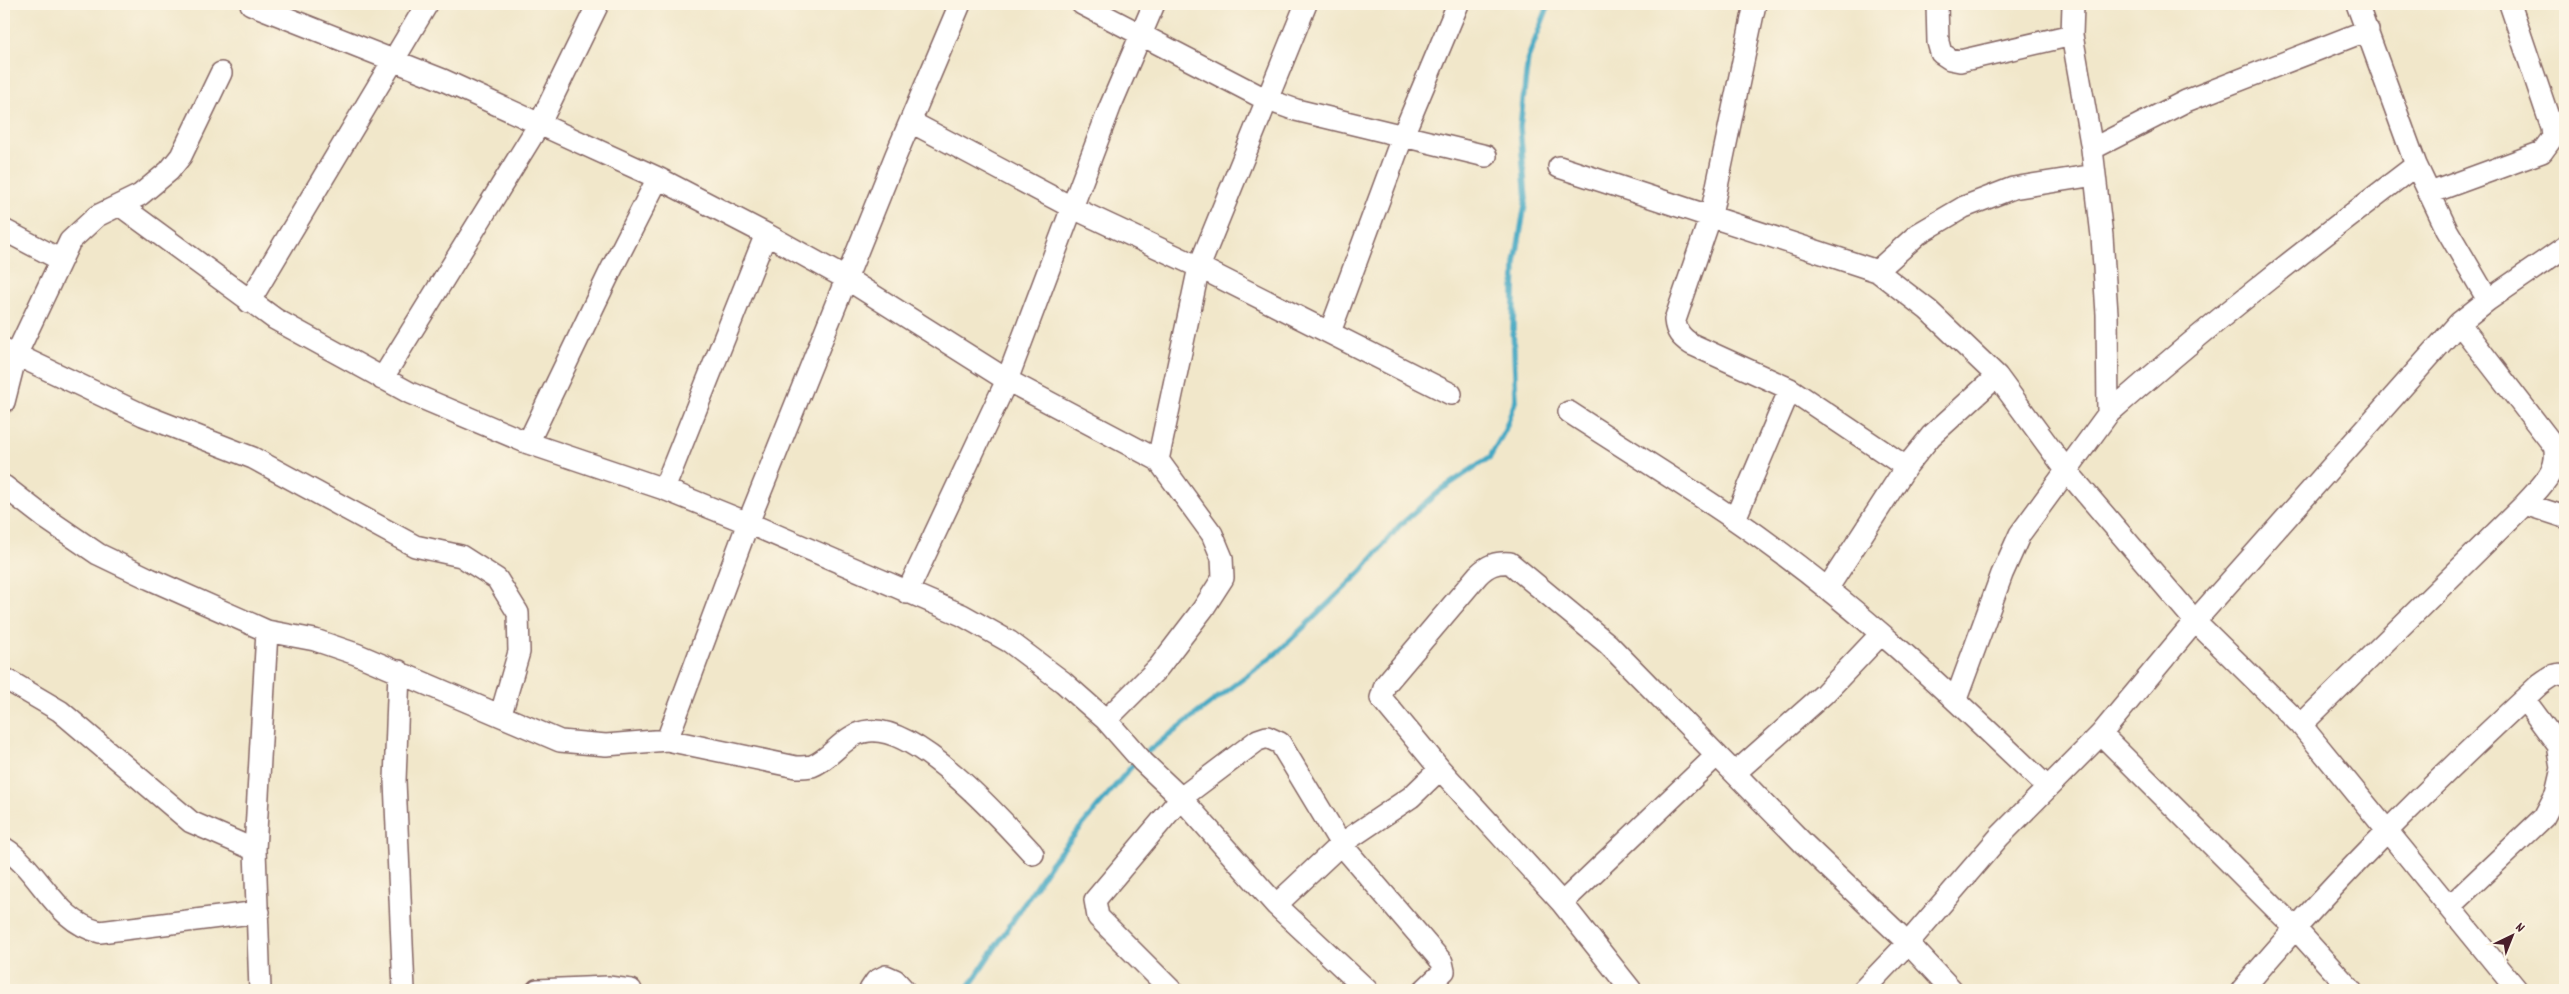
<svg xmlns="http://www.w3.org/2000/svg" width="2569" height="994" font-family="Dekko,sans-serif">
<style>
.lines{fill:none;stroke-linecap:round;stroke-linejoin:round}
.stream{stroke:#44a8c3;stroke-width:5.5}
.street-casing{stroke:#846563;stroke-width:24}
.street{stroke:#fff;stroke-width:21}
</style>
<rect width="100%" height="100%" fill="#fcf5e5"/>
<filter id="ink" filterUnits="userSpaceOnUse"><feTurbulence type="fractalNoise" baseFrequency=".02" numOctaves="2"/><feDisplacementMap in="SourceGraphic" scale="10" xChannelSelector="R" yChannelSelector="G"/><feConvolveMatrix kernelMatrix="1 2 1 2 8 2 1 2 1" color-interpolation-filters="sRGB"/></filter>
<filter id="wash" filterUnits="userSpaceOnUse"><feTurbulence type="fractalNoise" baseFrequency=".0096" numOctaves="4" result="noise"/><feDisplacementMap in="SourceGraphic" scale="20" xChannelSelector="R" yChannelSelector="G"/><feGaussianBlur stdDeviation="1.12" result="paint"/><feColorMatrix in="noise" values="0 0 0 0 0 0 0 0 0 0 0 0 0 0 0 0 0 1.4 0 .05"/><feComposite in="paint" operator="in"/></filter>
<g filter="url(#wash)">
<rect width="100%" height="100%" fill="#f1e7ca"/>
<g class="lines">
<path class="stream" d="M 1143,755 L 1279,651 L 1362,571 L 1399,526 L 1442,489 L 1490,457 L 1505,430 L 1516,399 L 1513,329 L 1515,263 L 1526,199 L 1520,127 L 1528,58 L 1549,4
M 967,990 L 1051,863 L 1136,761"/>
</g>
</g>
<g filter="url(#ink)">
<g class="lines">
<g class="street-casing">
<path id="street" d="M 251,4 L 443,80 L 658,178 L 766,234 L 847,279 L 1007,380 L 1158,460 L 1212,534 L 1222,558 L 1223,578 L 1203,609 L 1158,668 L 1106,720
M 1082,4 L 1265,99 L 1296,110 L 1486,156
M 1755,4 L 1711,215 L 1675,320 C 1676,332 1681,337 1691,344 L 1790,389 L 1906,467
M 1937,4 L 1938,42 L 1941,53 L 1950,59 L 1960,61 L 2072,35
M 2357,4 L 2416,165 L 2447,230 L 2488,300
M 911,122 L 1073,208 L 1199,267 L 1451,394
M 2092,149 L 2186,101 L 2368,30
M 1559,167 L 1877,271 L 1928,310 L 1997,376 L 2066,470 L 2195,621 L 2301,725 L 2517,990
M 2430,193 L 2542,152 L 2553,137 L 2552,128 L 2510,4
M 121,206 L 275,319 L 410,393 L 528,443 L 664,489 L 748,523 L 962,615 L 1010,642 L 1063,682 L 1106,720 L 1143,762 L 1181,798 L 1276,905 L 1367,990
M 4,230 L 61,260
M 1877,271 L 1918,234 L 1964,207 L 2013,188 L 2095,175
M 249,302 L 427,4
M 1330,332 L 1403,135 L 1458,4
M 4,349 L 143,415 L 253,458 L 415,546 L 461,556 L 497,579 L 518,613 L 519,652 L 501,714
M 382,379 L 540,123 L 598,4
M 4,402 L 16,355 L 70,241 L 97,216 L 140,195 L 169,171 L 181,156 L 221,73
M 1569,412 C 1624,448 1680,482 1734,519 C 1848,597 1948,692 2047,787
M 2108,414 C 2207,326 2311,245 2416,165
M 528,443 L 611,270 L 658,178
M 1158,460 L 1199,267 L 1306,4
M 4,486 L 44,517 L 98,554 L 150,579 L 267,631 L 315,640 L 356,654 L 560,741 L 606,745 L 667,740 L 796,767 C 801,767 807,767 812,766 C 833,758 844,733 869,731 C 918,726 1002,820 1033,854
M 664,489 L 766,234
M 2525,504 L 2565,517
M 1735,519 L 1790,389
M 1827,589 L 1906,467 L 1931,436 L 1997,376
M 907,593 L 1007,380 L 1110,107 L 1154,4
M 399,671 L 395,781 L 404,990
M 4,678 L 60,711 L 191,822 L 255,850
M 1956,699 L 2002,574 L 2020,534 L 2108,414 L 2107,314 L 2102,236 L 2092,149 L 2072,35 L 2073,4
M 2301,725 L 2525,504 C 2540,487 2561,470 2554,446 L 2459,323
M 2101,734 L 2294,927 L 2351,990
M 667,740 L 748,523 L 896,155 L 960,4
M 1735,773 L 1824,694 L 1880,635
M 4,848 C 41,871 55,922 100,932 L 259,912
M 1562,903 L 1717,755
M 1276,905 L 1341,844 L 1411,797 L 1440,769
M 2449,907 L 2544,817 L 2556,794 L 2562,768 L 2558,745 L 2524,699
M 260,990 L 255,850 L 267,631
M 537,990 L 608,987 L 631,990
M 870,990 L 876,981 L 886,976 L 895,980 L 904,990
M 1171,990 L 1098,917 L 1095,900 L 1181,798 L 1258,740 L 1267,737 L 1280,743 L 1341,844 L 1442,962 L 1444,971 L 1424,990
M 1631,990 L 1562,903 L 1440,769 L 1381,698 L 1385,685 L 1478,575 C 1488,565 1496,562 1510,563 L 1608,644 L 1804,844 L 1908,943 L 1952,990
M 1863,990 L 1908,943 L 2000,836 L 2101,734 L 2195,621 L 2459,323 L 2488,300 L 2565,247
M 2242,990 C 2333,881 2435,781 2540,684 C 2549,678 2554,672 2565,675"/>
</g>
<use href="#street" class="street"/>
</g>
</g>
<rect width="2569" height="994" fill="none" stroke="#fcf5e5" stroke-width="20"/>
<g transform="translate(2512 936) rotate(43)" stroke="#fcf5e5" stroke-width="4" paint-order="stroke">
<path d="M0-4L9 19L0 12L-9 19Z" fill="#4a1f2b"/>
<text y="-8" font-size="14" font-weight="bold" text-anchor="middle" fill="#4a1f2b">N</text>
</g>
</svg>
